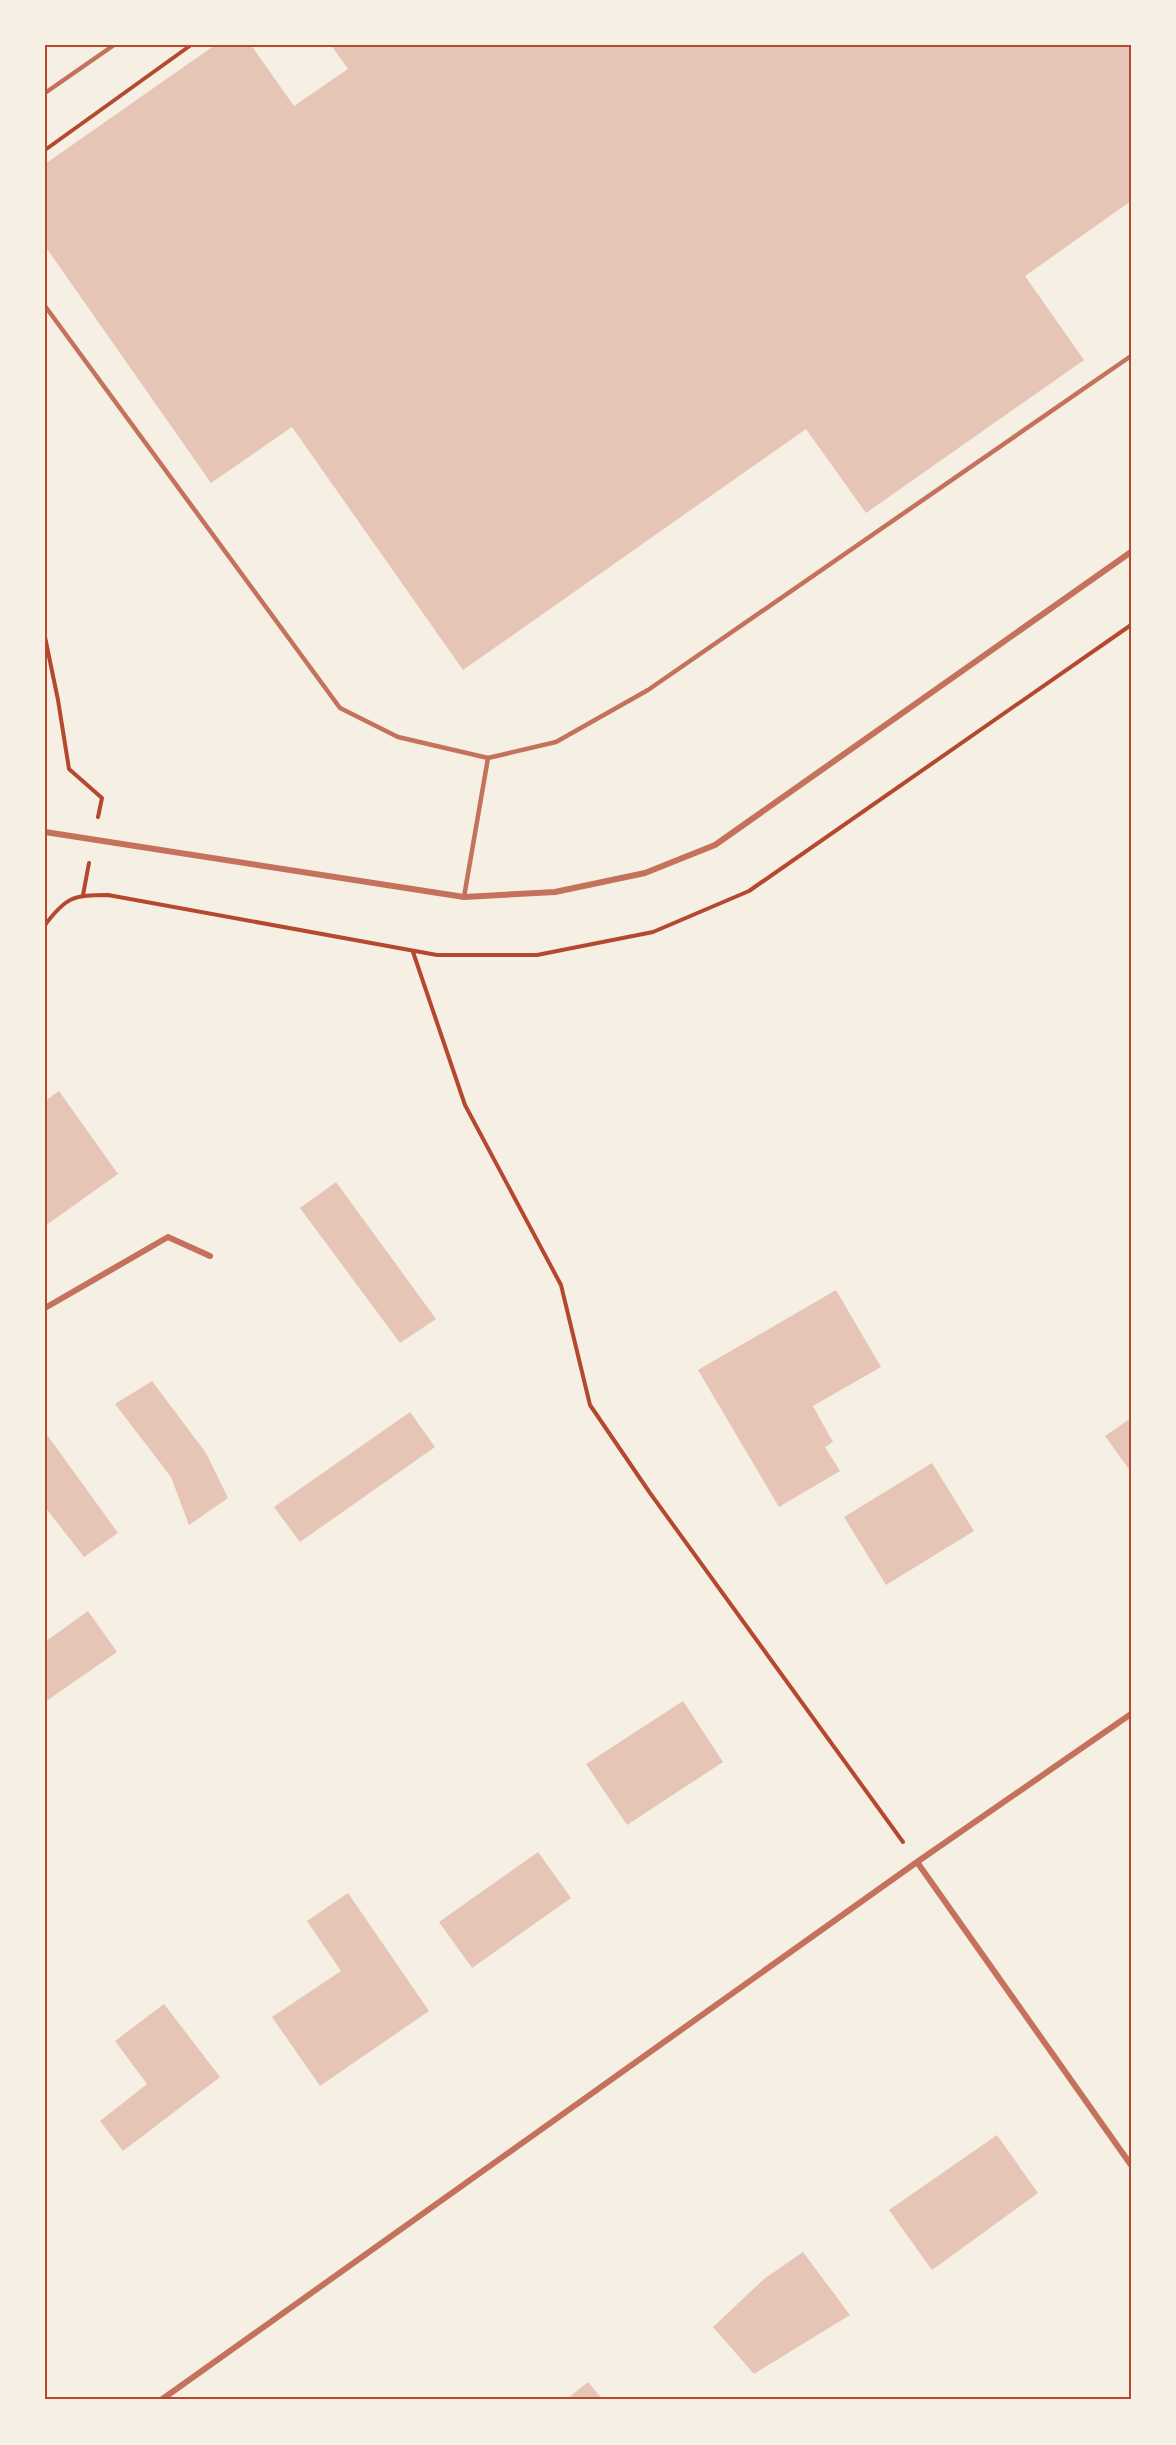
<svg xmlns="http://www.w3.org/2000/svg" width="1176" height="2445" font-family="Ubuntu,sans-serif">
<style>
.building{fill:#e6c5b7}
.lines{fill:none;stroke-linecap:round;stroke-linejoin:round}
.path{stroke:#b5482f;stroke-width:4}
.service{stroke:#c5725c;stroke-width:4.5}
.minor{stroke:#c5725c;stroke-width:6}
.neatline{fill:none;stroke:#b5482f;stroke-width:2}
</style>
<rect width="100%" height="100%" fill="#f6efe4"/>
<path class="building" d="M 215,45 L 251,45 L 294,106 L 348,69 L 331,45 L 1131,45 L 1131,201 L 1025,276 L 1084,360 L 866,513 L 806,429 L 463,670 L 292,427 L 211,483 L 45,246 L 45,164 Z
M 59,1091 L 118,1174 L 45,1226 L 45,1101 Z
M 336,1182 L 436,1319 L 400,1343 L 300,1208 Z
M 836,1290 L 881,1367 L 813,1406 L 833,1442 L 825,1447 L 840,1471 L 779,1507 L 698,1370 Z
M 152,1381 L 206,1453 L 228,1498 L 189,1525 L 171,1477 L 115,1404 Z
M 410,1412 L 435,1447 L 300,1542 L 274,1507 Z
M 1131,1418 L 1131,1472 L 1105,1436 Z
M 45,1432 L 118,1533 L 84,1557 L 45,1507 Z
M 932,1463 L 974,1531 L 886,1585 L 844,1517 Z
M 88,1611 L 117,1652 L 45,1702 L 45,1642 Z
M 683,1701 L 723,1762 L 627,1825 L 586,1764 Z
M 538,1852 L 571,1898 L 472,1968 L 439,1922 Z
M 348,1893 L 429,2011 L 320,2086 L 272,2017 L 341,1971 L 307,1921 Z
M 164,2004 L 220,2077 L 123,2151 L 100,2121 L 147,2084 L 115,2041 Z
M 997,2135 L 1038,2193 L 932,2270 L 889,2210 Z
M 803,2252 L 850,2315 L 754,2374 L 713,2327 L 764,2279 Z
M 588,2382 L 603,2400 L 566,2400 Z"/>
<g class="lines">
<path class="path" d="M 45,150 L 191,45
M 45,637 L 58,700 L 69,769 L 102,798 L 98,817
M 83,895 L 89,863
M 45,925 C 66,897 73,895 108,895 L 437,955 L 537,955 L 653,932 L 749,891 L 1131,625
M 413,952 L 465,1105 L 561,1285 L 590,1405 L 650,1493 L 903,1842"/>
<path class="service" d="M 45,93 L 114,45
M 45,306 L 340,708 L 398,737 L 488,758 L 556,742 L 648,690 L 1131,356
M 464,897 L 488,758"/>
<path class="minor" d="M 45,832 L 464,897 L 555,892 L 645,873 L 715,845 L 1131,552
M 45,1308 L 168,1237 L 210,1256
M 917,1862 L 1131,2165
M 161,2400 L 917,1862 L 1131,1714"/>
</g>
<rect width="1176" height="2445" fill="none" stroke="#f6efe4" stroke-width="93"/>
<rect x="46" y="46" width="1084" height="2352" class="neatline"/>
</svg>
